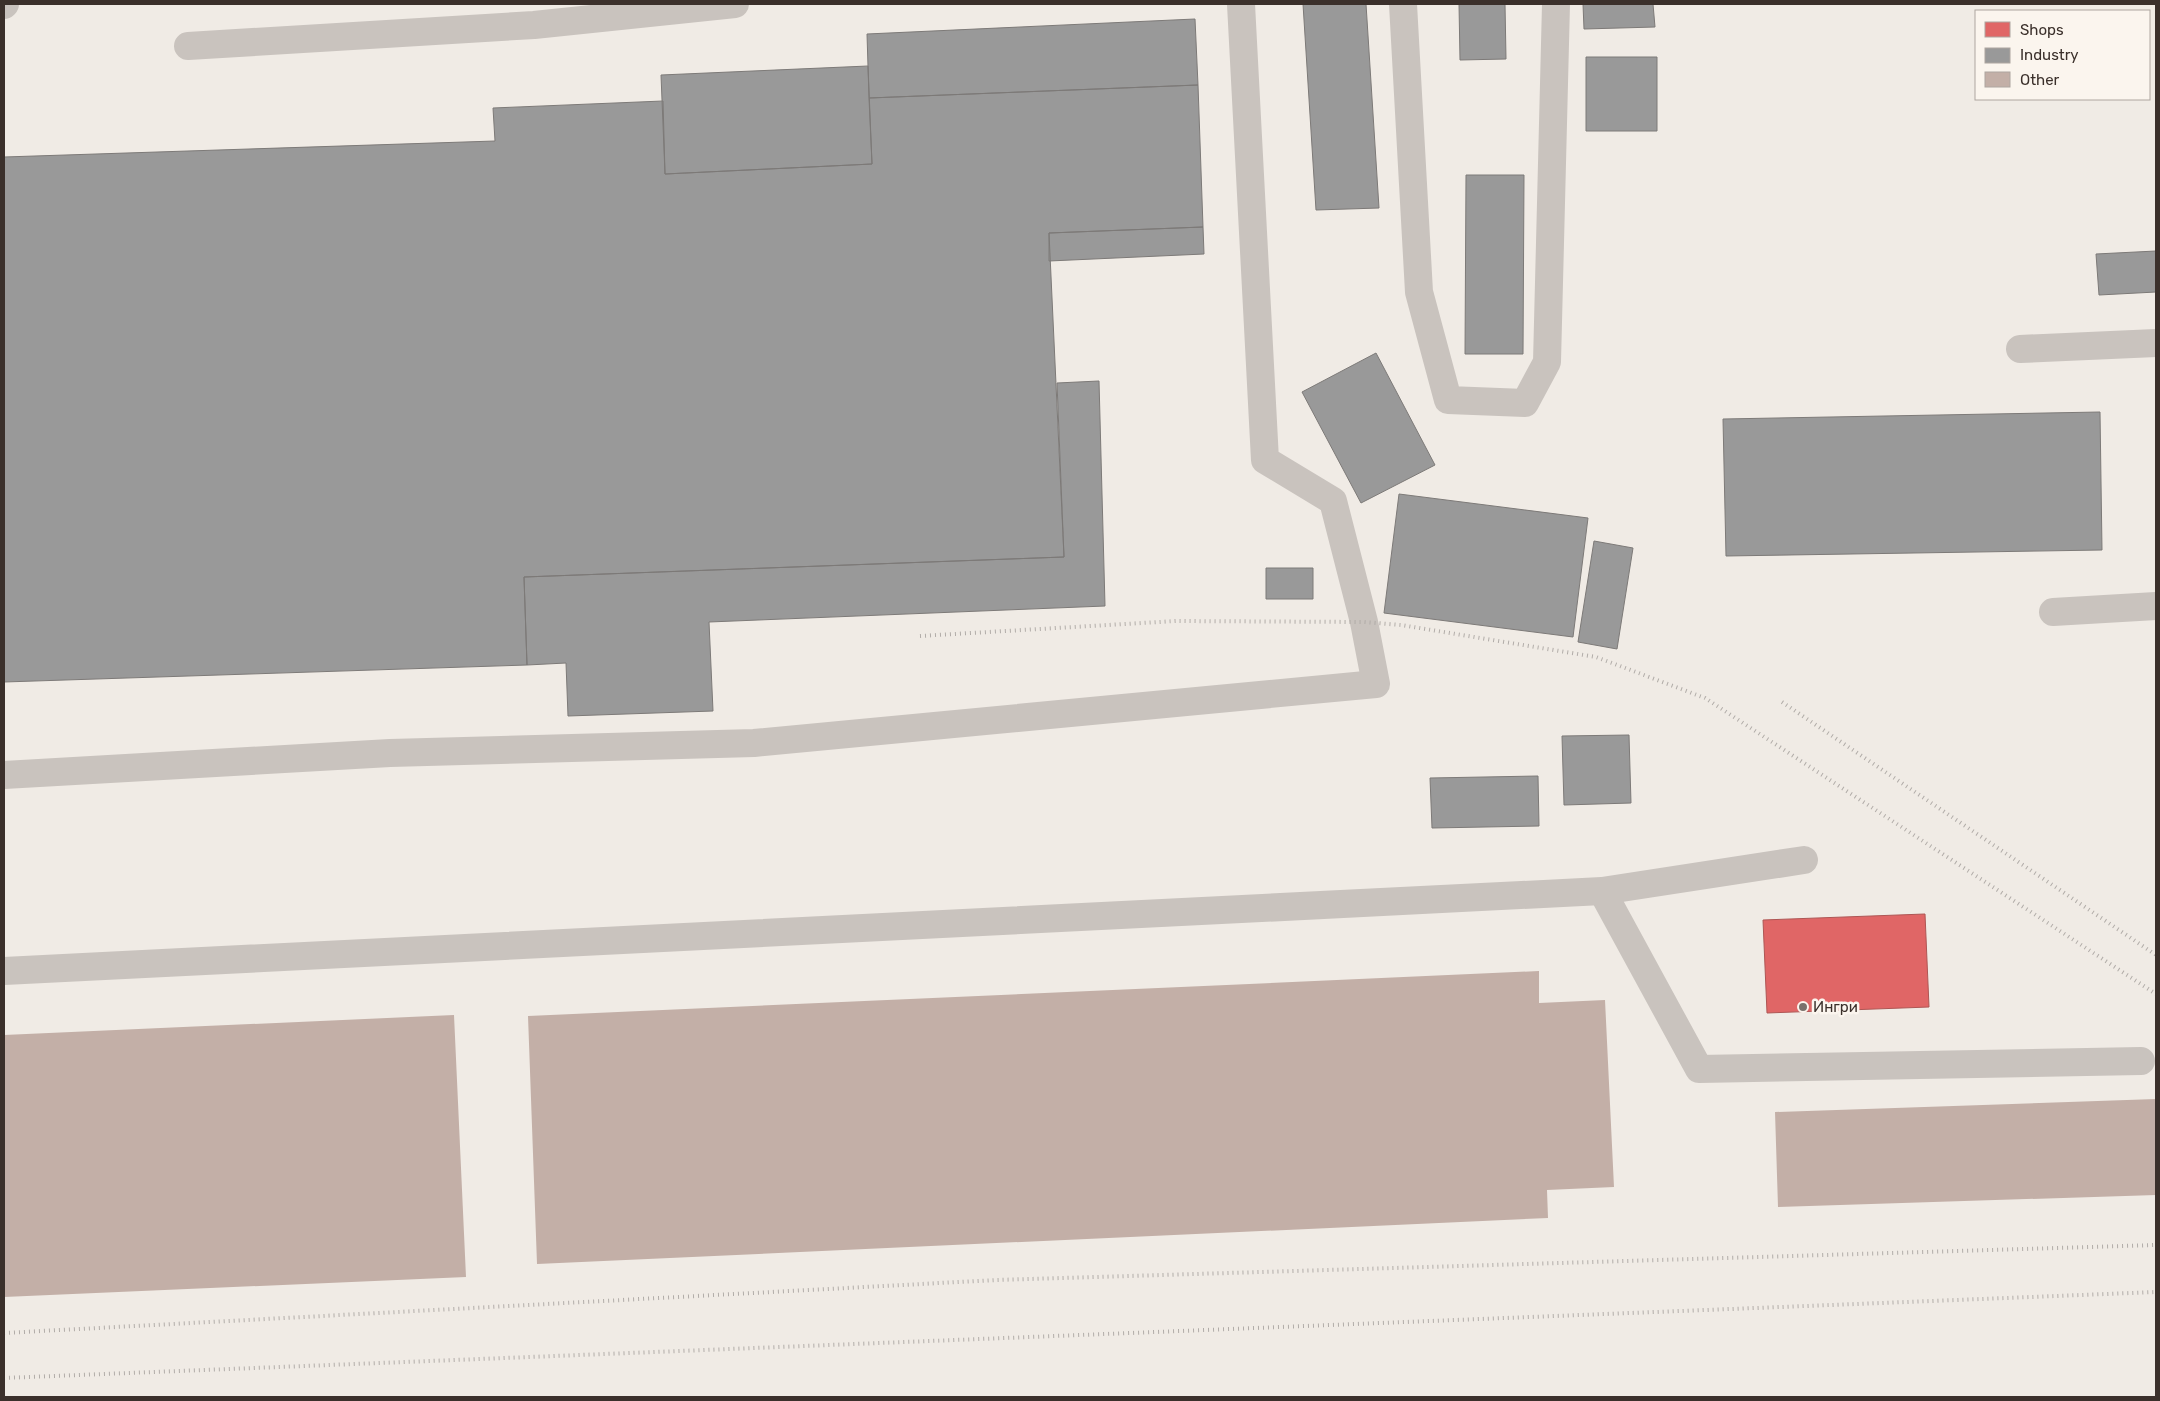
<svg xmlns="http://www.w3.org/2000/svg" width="2160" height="1401" font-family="Rubik,sans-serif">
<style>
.shops{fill:#e06666;stroke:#ae5654}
.industry{fill:#999;stroke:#7d7a78}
.building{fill:#c3afa7}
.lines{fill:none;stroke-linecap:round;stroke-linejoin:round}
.minor{stroke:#c9c3be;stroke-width:28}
.rail{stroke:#b1aca8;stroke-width:4;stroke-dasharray:1 4;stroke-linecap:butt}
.poi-dot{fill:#7a716c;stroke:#fbf5ee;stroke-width:2}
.labels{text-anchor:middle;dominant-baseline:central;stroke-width:5;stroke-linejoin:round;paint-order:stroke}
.poi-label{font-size:15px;fill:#3b302b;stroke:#fbf5ee;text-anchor:start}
</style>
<rect width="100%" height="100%" fill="#f0ebe5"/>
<path class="shops" d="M 1925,914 L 1929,1007 L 1767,1013 L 1763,920 Z"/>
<path class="industry" d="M 1303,4 L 1366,4 L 1379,208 L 1316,210 Z
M 1459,4 L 1505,4 L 1506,59 L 1460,60 Z
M 1583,4 L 1653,4 L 1655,27 L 1584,29 Z
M 1195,19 L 1198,85 L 869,98 L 867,34 Z
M 1586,57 L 1657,57 L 1657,131 L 1586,131 Z
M 868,66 L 872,164 L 665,174 L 661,75 Z
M 1198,85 L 1203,227 L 1049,233 L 1064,557 L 524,577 L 527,665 L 4,682 L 4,157 L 495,141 L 493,108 L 663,101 L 665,174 L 872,164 L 869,98 Z
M 1466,175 L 1524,175 L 1523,354 L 1465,354 Z
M 1203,227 L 1204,254 L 1049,261 L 1049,233 Z
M 2156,251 L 2156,292 L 2099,295 L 2096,254 Z
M 1376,353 L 1435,465 L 1361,503 L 1302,392 Z
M 1099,381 L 1105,606 L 709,622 L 713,711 L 568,716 L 566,663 L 527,665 L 524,577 L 1064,557 L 1057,383 Z
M 2100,412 L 2102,550 L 1726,556 L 1723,419 Z
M 1399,494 L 1588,518 L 1573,637 L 1384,613 Z
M 1594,541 L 1633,548 L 1617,649 L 1578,642 Z
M 1266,568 L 1313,568 L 1313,599 L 1266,599 Z
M 1629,735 L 1631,803 L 1564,805 L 1562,736 Z
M 1538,776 L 1539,826 L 1432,828 L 1430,778 Z"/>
<path class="building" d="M 1539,971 L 1539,1003 L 1605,1000 L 1614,1187 L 1547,1190 L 1548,1218 L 537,1264 L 528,1016 Z
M 454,1015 L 466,1277 L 4,1297 L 4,1035 Z
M 2156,1099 L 2156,1195 L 1778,1207 L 1775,1112 Z"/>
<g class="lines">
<path class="minor" d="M 1403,4 L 1419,292 L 1448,400 L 1525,403 L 1547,362 L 1556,4
M 4,5 L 5,4
M 188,46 L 534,25 L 735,4
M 2020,349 L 2156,343
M 2053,612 L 2156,606
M 4,775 L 390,753 L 754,743 L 1376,684 L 1364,622 L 1333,501 L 1265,460 L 1241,4
M 1602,891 L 1699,1069 L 2141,1061
M 4,971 L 1602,891 L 1804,860"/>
<path class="rail" d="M 920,636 L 1176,621 L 1364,622 L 1401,625 L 1596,657 L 1705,698 L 2156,994
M 1782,702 L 2156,955
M 4,1333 L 996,1280 L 2156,1245
M 4,1378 L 2156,1292"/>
</g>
<circle class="poi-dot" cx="1803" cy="1007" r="5"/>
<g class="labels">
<g class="poi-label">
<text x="1813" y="1007">Ингри</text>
</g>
</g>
<rect width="2160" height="1401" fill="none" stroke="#3b302b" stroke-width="10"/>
<rect x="1975" y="10" width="175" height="90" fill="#fbf5ee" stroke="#aea6a0"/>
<rect x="1985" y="22" width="25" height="15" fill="#e06666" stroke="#aea6a0"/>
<text x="2020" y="35" font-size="15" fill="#3b302b">Shops</text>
<rect x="1985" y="48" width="25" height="15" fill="#999999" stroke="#aea6a0"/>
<text x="2020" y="60" font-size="15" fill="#3b302b">Industry</text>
<rect x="1985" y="72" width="25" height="15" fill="#c3afa7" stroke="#aea6a0"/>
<text x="2020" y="85" font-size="15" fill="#3b302b">Other</text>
</svg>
